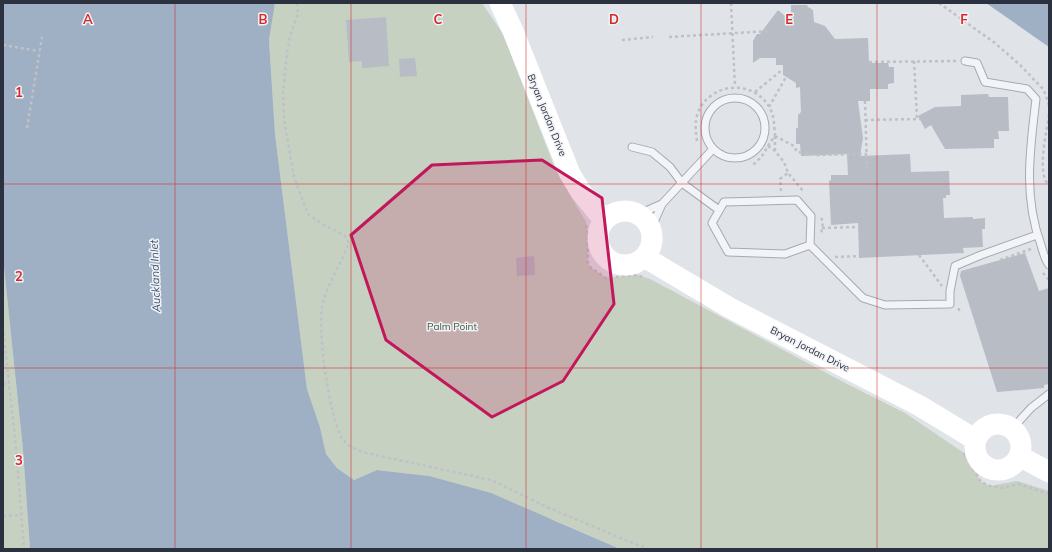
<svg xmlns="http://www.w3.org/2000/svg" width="1052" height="552" font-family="Mulish,sans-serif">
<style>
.green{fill:#c6d1c2}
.water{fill:#9fb0c4}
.building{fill:#b8bcc4}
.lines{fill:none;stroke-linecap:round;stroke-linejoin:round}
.service-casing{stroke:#a6aab2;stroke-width:9}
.path{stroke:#bfc1c7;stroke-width:2.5;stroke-dasharray:3 3;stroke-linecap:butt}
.service{stroke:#f3f4f7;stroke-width:7}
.secondary{stroke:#fff;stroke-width:21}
.marked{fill:#c2185b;fill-opacity:0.2;stroke:#c2185b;stroke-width:3;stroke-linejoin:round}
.grid{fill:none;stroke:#d62828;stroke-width:1;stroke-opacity:0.55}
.labels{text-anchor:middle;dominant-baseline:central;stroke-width:3;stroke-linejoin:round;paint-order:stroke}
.street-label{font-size:10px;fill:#2b313e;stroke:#f0f2f6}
.park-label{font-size:10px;fill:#3e5839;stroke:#f0f2f6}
.water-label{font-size:11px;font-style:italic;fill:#394f6e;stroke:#f0f2f6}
.grid-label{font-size:13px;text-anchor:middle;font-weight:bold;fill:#d62828;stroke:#f0f2f6;stroke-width:3;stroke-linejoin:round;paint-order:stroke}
</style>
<rect width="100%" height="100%" fill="#e0e3e8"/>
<path class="green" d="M 275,3 L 482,3 L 503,34 L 556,171 L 586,222 L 588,233 L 588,263 L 590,267 L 606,278 L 638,275 L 650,279 L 847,384 L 905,413 L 964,453 L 981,482 L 990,486 L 1017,481 L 1049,491 L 1049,549 L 620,549 L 554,520 L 429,476 L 377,470 L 354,480 L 337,468 L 326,454 L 320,427 L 307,389 L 275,134 L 269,40 Z
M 3,258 L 23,450 L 30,549 L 3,549 Z"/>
<path class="water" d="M 3,3 L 275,3 L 269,40 L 275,134 L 307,389 L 320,427 L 326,454 L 337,468 L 354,480 L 377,470 L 429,476 L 491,493 L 620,549 L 30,549 L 23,450 L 3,258 Z
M 986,3 L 1049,3 L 1049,47 Z"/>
<path class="building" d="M 791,5 L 807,5 L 808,7 L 813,10 L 814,22 L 825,26 L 835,39 L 868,38 L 869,63 L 888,63 L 889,67 L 894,67 L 894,83 L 888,84 L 888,89 L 870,89 L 870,101 L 858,101 L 863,138 L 860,156 L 910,154 L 911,172 L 949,171 L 950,195 L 946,195 L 946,198 L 943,198 L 944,218 L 973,217 L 973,219 L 985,218 L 985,229 L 982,229 L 983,247 L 963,248 L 964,253 L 859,258 L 858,223 L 831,225 L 829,181 L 831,180 L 831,175 L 848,175 L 847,154 L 801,156 L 800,144 L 796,144 L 796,128 L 798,128 L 798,115 L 801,112 L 800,87 L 796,88 L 796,83 L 783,75 L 783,65 L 776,65 L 776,58 L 760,58 L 753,63 L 753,41 L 757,34 L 760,34 L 778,10 L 791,21 Z
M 386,17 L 389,66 L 362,68 L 362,61 L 349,62 L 346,20 Z
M 415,58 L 417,76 L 400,77 L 399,59 Z
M 988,94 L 989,97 L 1008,97 L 1009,131 L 998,131 L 999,139 L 994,139 L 994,148 L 945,149 L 931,125 L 925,129 L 918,116 L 935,107 L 961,106 L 961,95 Z
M 1025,253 L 1039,291 L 1049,288 L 1049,384 L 1044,385 L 1044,388 L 997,392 L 960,276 L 961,271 Z
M 534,256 L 535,275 L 517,276 L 516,258 Z"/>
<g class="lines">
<g class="service-casing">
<path id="service" d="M 965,61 L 977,63 L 985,82 L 1027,89 L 1036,99 C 1030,150 1023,196 1041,245 C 1043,252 1045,260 1049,265
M705 128a30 30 0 1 1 60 0a30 30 0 1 1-60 0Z
M 632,147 L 652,152 L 670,167 L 682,183 L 719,210
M 639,214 L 662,204
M 651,229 L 662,204 L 713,149
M 810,245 L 785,254 L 728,252 L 712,223 L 724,202 L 797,200 L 811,216 L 810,245 L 863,298 L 885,305 L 950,304 L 950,291 L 955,266 L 981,255 L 1037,235
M 1012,429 L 1031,408 L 1049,394"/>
</g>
<path class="path" d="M 297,3 L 298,13 L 291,33 L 287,52 L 283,92 L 284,120 L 294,177 L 308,214 L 324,225 L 344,235 L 349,243 C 341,263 329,282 323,302 C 316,325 329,417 342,438 C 346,445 354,448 362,452 L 491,480 L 547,507 L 635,544 L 649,549
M 731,3 L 735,87
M 939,3 L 995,43 L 1020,65 L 1044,90 L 1049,105
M 669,37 L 770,31
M 622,40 L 653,37
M 3,45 L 39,51
M 914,61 L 917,118
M 869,62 L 957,61
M 755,92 L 782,70
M 865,101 L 867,169
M 769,107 L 786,77
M 1049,115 C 1047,131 1036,174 1049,185
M 865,120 L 920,119
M 27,128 L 42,37
M 775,136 L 794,146 L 797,152 L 817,155 L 867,154
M 775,136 L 775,151
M 697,141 C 694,122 695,107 712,95 C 736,78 772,92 774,123 C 774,127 775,132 775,135 C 774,138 771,141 770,143 C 763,154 763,156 753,165
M 768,146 L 775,151 L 784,162 L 788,173 L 804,192
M 781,191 L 780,179 L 788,173
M 821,218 L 823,222 L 821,234
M 586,225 L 588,233 L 588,263 L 590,267 L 606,278 L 638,275 L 644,278
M 822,228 L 858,227
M 919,255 L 942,286
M 835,257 L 859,256
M 1000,260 L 1031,249
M 1043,273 L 1049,280
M 959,308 L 959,314
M 3,327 L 16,448 L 24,549
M 3,384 L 9,383
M 964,453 L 981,482 L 990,486 L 1004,488 L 1019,484 L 1049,494
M 3,516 L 21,515"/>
<use href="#service" class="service"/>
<path class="secondary" d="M 500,3 L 513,31 L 570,174 L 581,192 L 604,220
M598 238a27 27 0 1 1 54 0a27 27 0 1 1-54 0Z
M 644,257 L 730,308 L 920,406 L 976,440
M975 447a23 23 0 1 1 46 0a23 23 0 1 1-46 0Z
M 1019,456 L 1049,472"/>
</g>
<path class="marked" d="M 542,160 L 602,198 L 614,304 L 563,381 L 492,417 L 386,340 L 351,235 L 432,165 Z"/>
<path class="grid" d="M 175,3 L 175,549M 351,3 L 351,549M 526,3 L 526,549M 701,3 L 701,549M 877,3 L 877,549M 3,184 L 1049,184M 3,368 L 1049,368"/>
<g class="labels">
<g class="street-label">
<text transform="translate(547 115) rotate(68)">Bryan Jordan Drive</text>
<text transform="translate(810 349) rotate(27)">Bryan Jordan Drive</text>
</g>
<g class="park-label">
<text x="452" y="326">Palm Point</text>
</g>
<g class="water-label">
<text transform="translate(155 276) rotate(-92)">Auckland Inlet</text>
</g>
</g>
<g class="grid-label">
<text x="88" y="24">A</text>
<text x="263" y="24">B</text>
<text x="438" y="24">C</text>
<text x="614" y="24">D</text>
<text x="789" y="24">E</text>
<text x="964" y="24">F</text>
<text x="19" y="97">1</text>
<text x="19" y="281">2</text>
<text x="19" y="465">3</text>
</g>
<rect width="1052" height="552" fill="none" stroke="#2b313e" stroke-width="8"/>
</svg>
